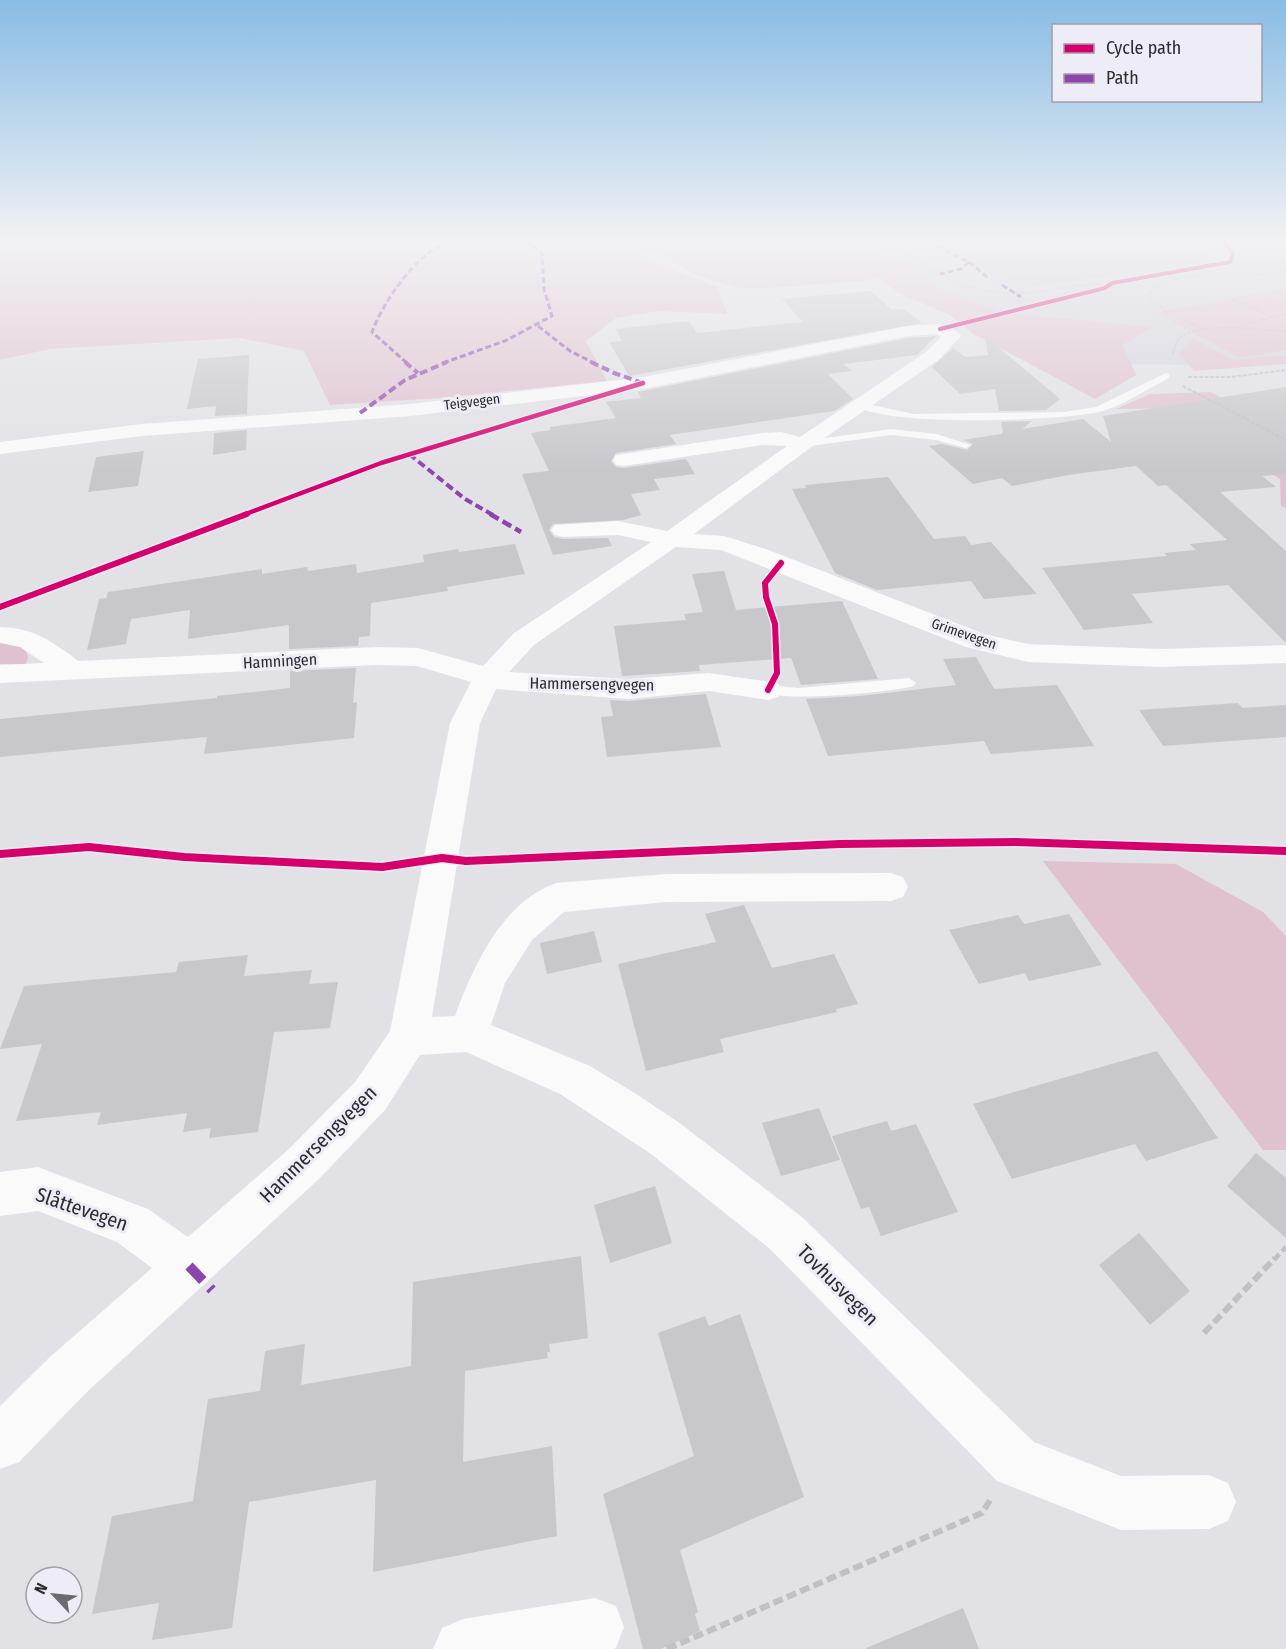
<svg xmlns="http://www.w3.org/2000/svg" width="1286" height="1649" font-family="'Fira Sans Condensed',sans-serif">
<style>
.built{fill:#d3d2dd}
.green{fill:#e0c1cf}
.building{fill:#c8c7cb}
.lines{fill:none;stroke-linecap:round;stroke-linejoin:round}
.path-far3{stroke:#c1c1c2;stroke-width:1.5;stroke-dasharray:3 1.5;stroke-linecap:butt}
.path-far2{stroke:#c1c1c2;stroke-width:2;stroke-dasharray:4 1.5;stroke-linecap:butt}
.path-far1{stroke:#c1c1c2;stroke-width:4.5;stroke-dasharray:8 4;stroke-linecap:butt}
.path{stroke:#c1c1c2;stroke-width:6;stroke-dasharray:10 4.5;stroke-linecap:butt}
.service{fill:#fafafb;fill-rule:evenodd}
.minor{fill:#fafafb;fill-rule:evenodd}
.quiet-far3{stroke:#8e44ad;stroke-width:3;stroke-dasharray:6 3;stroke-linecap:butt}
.quiet-far2{stroke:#8e44ad;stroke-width:4;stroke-dasharray:8 4;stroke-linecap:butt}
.quiet-far1{stroke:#8e44ad;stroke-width:4.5;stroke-dasharray:10 4.5;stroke-linecap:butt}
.quiet{stroke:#8e44ad;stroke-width:10;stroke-dasharray:20 10;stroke-linecap:butt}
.cycleway-far3-casing{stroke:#eeecf6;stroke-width:5}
.cycleway-far2-casing{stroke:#eeecf6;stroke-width:7}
.cycleway-far1-casing{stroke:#eeecf6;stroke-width:9}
.cycleway-casing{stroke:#eeecf6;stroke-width:11}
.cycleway-far3{stroke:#d6006c;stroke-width:4}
.cycleway-far2{stroke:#d6006c;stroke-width:4.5}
.cycleway-far1{stroke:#d6006c;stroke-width:6}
.cycleway{stroke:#d6006c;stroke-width:8}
.labels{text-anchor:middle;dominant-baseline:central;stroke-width:6;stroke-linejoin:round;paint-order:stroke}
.far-street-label{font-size:14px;fill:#2c2b2f;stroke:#eeecf6}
.street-label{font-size:16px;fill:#2c2b2f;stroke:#eeecf6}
.near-street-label{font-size:20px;fill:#2c2b2f;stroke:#eeecf6}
</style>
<rect width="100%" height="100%" fill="#e1e1e6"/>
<path class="built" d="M 861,242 L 1286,242 L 1286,356 L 1233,365 L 1078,364 L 954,300 Z"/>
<path class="green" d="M 0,242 L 622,242 L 663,266 L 718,287 L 727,314 L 659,311 L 616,318 L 586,341 L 607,381 L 440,398 L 330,405 L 304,351 L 240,338 L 50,349 L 0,360 Z
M 637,242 L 871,242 L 890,255 L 894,254 L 926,270 L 913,272 L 938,289 L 1002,313 L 1152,327 L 1122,345 L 1136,375 L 1095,399 L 972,333 L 950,315 L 898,293 L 879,277 L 862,281 L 767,288 L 739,288 L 698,276 Z
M 1286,292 L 1286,350 L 1240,358 L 1155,312 Z
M 1193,339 L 1234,360 L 1286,355 L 1286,364 L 1194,371 L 1179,353 Z
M 1210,392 L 1235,404 L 1286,465 L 1286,508 L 1281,506 L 1280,479 L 1206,428 L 1190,408 L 1116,409 L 1150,394 Z
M 10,641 L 25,648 L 28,657 L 26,664 L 0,664 L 0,642 Z
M 1043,861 L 1176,864 L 1263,912 L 1286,936 L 1286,1150 L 1263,1150 Z"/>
<path class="building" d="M 935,242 L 1209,242 L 1210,262 L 1022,288 L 999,275 L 991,276 Z
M 871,291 L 891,309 L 904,309 L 922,323 L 629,376 L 609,342 L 622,341 L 616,329 L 689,321 L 697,333 L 803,322 L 782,299 Z
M 936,336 L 917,355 L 844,364 L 852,371 L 828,374 L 853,399 L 834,411 L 670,435 L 676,444 L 616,453 L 611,461 L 616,467 L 624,468 L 686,459 L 695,474 L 654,479 L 660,490 L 631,494 L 641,515 L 623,520 L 553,524 L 549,530 L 554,537 L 563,539 L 608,538 L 612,546 L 553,555 L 522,474 L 549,471 L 531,433 L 551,430 L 550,427 L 616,418 L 606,402 L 641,398 L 638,392 L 908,338 Z
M 985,336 L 1060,399 L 1046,410 L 999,411 L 995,389 L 960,394 L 932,367 L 953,348 L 965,357 L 988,355 Z
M 249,355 L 247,414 L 215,416 L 216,406 L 187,409 L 198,359 Z
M 1286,387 L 1286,474 L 1262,476 L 1276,487 L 1220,492 L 1286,551 L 1286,643 L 1228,585 L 1132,594 L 1153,623 L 1084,630 L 1042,568 L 1167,556 L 1164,553 L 1196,550 L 1190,544 L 1227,540 L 1166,485 L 1158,486 L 1136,466 L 1068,475 L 1012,486 L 1002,478 L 973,484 L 929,446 L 942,444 L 967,450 L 973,444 L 963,440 L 1001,434 L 1003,432 L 1001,422 L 1032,421 L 1022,429 L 1083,419 L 1111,442 L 1103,416 Z
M 247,430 L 246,450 L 213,455 L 214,433 Z
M 144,451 L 138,486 L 88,492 L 96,457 Z
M 888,477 L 934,539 L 965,536 L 971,545 L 991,542 L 1037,594 L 984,599 L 971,581 L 877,590 L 835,573 L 792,489 L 806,488 L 805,485 Z
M 515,544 L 525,574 L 447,587 L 448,591 L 371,603 L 370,636 L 359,637 L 358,646 L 289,649 L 289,625 L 188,639 L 190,610 L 131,619 L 126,644 L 87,650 L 99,599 L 106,598 L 108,592 L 262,569 L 262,574 L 307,567 L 308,571 L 356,564 L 357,573 L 424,562 L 423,555 L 458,549 L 459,552 Z
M 724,571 L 736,610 L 842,601 L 878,679 L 801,685 L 791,658 L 699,665 L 700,671 L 622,676 L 614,626 L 686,620 L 684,614 L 703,612 L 692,574 Z
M 976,657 L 994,689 L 1057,685 L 1094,746 L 991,754 L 984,741 L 828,756 L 806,699 L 860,696 L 956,685 L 943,659 Z
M 356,668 L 353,703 L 357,702 L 354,738 L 204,754 L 207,737 L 0,757 L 0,719 L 217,698 L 217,696 L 290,688 L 290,671 Z
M 706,694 L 721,747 L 607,757 L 601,717 L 613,716 L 610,700 L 628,701 Z
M 1238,703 L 1242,708 L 1286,705 L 1286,737 L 1163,746 L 1139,710 Z
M 744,905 L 772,968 L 834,954 L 858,1004 L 836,1009 L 837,1012 L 720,1039 L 724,1052 L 646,1071 L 618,964 L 716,942 L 705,914 Z
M 1069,914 L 1102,965 L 1029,981 L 1025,973 L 979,984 L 949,930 L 1018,915 L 1024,924 Z
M 594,931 L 602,962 L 547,974 L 540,943 Z
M 248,955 L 244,976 L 312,970 L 309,984 L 338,982 L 330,1028 L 274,1032 L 258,1132 L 209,1138 L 211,1128 L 183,1132 L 187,1113 L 97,1125 L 101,1112 L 16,1121 L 42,1044 L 0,1049 L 24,986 L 176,972 L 179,962 Z
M 1157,1051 L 1218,1138 L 1146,1161 L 1135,1144 L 1012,1179 L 973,1104 Z
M 819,1108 L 840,1160 L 781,1176 L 762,1123 Z
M 887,1121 L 891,1131 L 916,1124 L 958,1212 L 881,1236 L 869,1207 L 861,1209 L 832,1136 Z
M 1256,1153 L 1286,1178 L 1286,1238 L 1227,1186 Z
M 655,1186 L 672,1243 L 610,1263 L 594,1205 Z
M 1139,1233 L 1190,1291 L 1150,1325 L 1099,1265 Z
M 581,1256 L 588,1338 L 549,1344 L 550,1352 L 547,1352 L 548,1358 L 465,1371 L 463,1462 L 552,1446 L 557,1536 L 373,1572 L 376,1480 L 249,1502 L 232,1628 L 152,1640 L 159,1603 L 92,1614 L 112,1516 L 193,1501 L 208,1399 L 260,1391 L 265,1351 L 305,1344 L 301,1385 L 411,1366 L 413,1282 Z
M 740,1314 L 804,1497 L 680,1550 L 698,1612 L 695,1614 L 700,1631 L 661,1649 L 643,1649 L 603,1494 L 694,1456 L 658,1333 L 705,1316 L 709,1326 Z
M 963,1608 L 979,1649 L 866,1649 L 866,1648 Z"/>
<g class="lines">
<path class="path-far3" d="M 895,242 C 931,277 973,296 1024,293 C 1054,291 1082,283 1112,283
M 1117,249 L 1161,242
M 1230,262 L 1286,263
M 1165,274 L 1176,279 L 1155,285 L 1148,296 L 1168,313 L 1204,329
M 987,277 L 1002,285
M 1176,279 L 1216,273 L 1266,275 L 1286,272
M 1021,297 L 1030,302
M 1271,317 L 1231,299 L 1286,290
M 1236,329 L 1244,324 L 1286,314
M 1173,354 C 1174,350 1175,344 1178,340 C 1194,319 1261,331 1286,331"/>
<path class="path-far2" d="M 1188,377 L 1232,377 L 1286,370
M 1183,386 L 1286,440"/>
<path class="path-far1" d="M 1274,1260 L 1286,1247"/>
<path class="path" d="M 1204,1333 L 1275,1258
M 667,1649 L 982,1513 L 990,1500"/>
<path class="service" d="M 1166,373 L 1169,374 L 1169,378 C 1149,388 1121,407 1099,412 C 1060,421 886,427 857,406 L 862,403 L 914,414 L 1065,412 L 1096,407 Z
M 891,429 L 936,434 L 971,445 L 966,448 L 936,440 L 891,435 L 803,447 L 798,444 L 803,441 Z
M 909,678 L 916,683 L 914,686 C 894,692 771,704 761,690 L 768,685 L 798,688 Z"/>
<path class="minor" d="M 940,324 L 958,332 L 961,336 L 938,360 L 810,448 L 694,534 L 724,536 L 766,549 L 984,634 L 1028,644 L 1161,649 L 1286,645 L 1286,663 L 1161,667 L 1028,662 L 966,647 L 721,550 L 676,547 L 534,645 L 509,672 L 628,679 L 709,673 L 778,683 L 782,690 L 778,697 L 768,700 L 709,691 L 628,699 L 496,689 L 480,723 L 432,1017 L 455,1016 C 473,967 502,902 556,883 L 666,874 L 891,873 L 903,877 L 908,887 L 903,897 L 891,901 L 666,902 L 564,912 L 532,940 L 505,983 L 491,1025 L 590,1066 L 633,1092 L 681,1124 L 802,1217 L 1034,1442 L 1121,1476 L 1209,1475 L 1228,1483 L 1236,1502 L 1228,1521 L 1209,1529 L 1121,1530 L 997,1481 L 770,1249 L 651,1154 L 560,1094 L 466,1052 L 420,1055 L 385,1110 L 319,1179 L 87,1392 L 19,1462 L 0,1469 L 0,1406 L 51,1356 L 152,1268 L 117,1242 L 38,1211 L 0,1216 L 0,1172 L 38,1167 L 148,1209 L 188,1237 L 289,1149 L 355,1082 L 390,1031 L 450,723 L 471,682 L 417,666 L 376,665 L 0,683 L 0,665 L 44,663 L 20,647 L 0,643 L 0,627 C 32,627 54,642 78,661 L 376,647 L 418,648 L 483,666 L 514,633 L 651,542 L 618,535 L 563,537 L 555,535 L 551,530 L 555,525 L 618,521 L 667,531 L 787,446 L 762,445 L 624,466 L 616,465 L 613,460 L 616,455 L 762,433 L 781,432 L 800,437 L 926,352 L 941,337 L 937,334 L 908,336 L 643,389 L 410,416 L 142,436 L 0,454 L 0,442 L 142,424 L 410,404 L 643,377 L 908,326 Z
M 595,1598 L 616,1606 L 624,1627 L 616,1648 L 613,1649 L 433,1649 L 442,1628 L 463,1619 Z"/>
<path class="quiet-far3" d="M 929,242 L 969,262 L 961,269 L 940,274
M 969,262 L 987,277
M 1002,285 L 1021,297
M 538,326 L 570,351 L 594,363
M 407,363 L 372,332 C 381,307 408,267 430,252 C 437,247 445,245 452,242
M 443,363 L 505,341 L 552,316 L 544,289 L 542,253 L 528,242"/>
<path class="quiet-far2" d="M 405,362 L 418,373
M 591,362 L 614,373 L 643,383
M 360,413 L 405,380 L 447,362
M 409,454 L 465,499 L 493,515"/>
<path class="quiet-far1" d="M 490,514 L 521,532"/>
<path class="quiet" d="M 189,1266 L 212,1290"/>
<g class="cycleway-far3-casing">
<path id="cycleway-far3" d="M 940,329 L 1105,288 L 1112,283 L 1230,262 L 1233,253 L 1223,242"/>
</g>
<g class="cycleway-far2-casing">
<path id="cycleway-far2" d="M 243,515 L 381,463 L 643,383"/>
</g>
<g class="cycleway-far1-casing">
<path id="cycleway-far1" d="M 0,607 L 247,514
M 768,690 L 777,673 L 775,624 L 766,597 L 765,583 L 781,563"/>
</g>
<g class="cycleway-casing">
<path id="cycleway" d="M 0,854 L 89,847 L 184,857 L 382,867 L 442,858 L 466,861 L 840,844 L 1015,842 L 1286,851"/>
</g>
<use href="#cycleway-far3" class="cycleway-far3"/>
<use href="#cycleway-far2" class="cycleway-far2"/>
<use href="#cycleway-far1" class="cycleway-far1"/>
<use href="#cycleway" class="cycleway"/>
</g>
<linearGradient id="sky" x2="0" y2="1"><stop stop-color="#89bce5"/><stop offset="0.51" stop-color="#f2f2f4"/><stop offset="1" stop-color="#f2f2f4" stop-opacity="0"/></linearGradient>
<rect width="1286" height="473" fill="url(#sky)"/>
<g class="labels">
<g class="far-street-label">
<text transform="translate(472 402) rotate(-7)">Teigvegen</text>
<text transform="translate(964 634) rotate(19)">Grimevegen</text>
</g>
<g class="street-label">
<text transform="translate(280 661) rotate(-3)">Hamningen</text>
<text transform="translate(592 684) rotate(1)">Hammersengvegen</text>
</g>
<g class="near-street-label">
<text transform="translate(318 1144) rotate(-45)">Hammersengvegen</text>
<text transform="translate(82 1209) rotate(19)">Slåttevegen</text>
<text transform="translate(838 1285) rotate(45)">Tovhusvegen</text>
</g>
</g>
<rect x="1052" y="24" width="210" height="78" fill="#eeecf6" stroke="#a09fa6" stroke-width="1.5"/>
<rect x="1064" y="44" width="30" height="9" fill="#d6006c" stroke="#a09fa6" stroke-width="1.5"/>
<text x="1106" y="54" font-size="18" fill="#2c2b2f">Cycle path</text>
<rect x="1064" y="74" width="30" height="9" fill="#8e44ad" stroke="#a09fa6" stroke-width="1.5"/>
<text x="1106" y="84" font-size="18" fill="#2c2b2f">Path</text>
<g transform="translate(54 1595) rotate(296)"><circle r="28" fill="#eeecf6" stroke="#a09fa6" stroke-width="1.5"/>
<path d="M0-4.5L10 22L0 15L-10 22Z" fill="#6b6b6f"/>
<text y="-9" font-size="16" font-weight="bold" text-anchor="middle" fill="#2c2b2f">N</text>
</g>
</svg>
